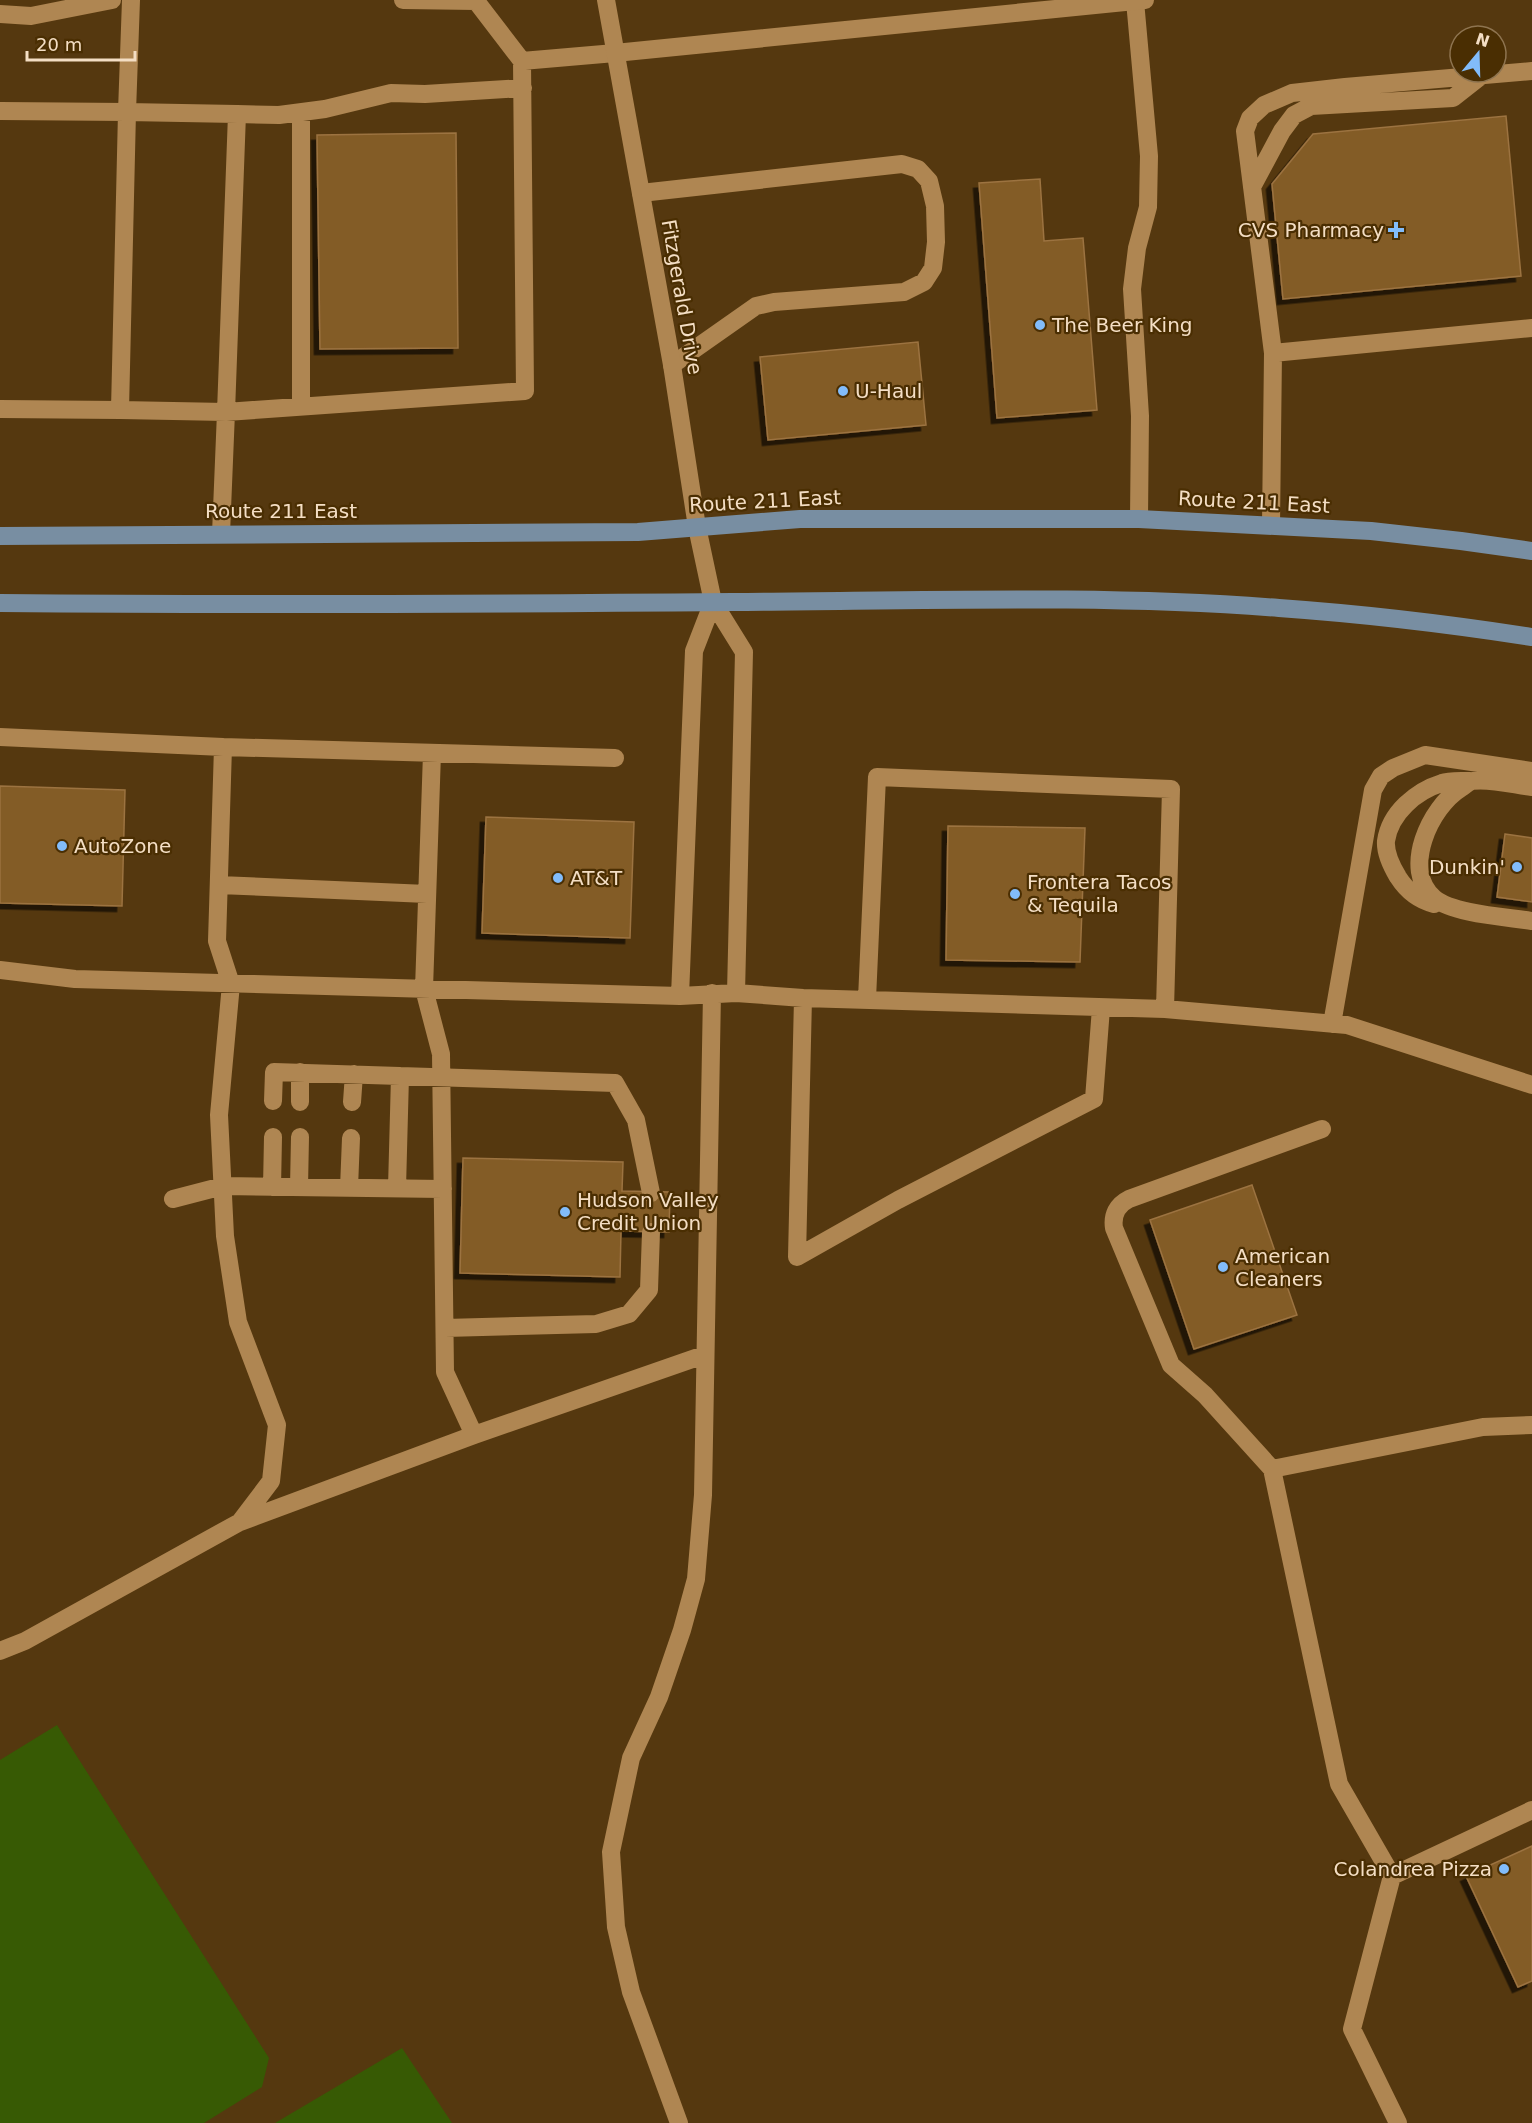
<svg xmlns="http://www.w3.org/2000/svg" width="1532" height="2123" font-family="'DejaVu Sans',sans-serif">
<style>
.green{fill:#375a04}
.building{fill:#835b27;stroke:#9c7340;stroke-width:1.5;filter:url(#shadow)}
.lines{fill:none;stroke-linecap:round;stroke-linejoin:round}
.lane{stroke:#af8652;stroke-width:18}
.street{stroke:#af8652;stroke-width:18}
.primary{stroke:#788ea2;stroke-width:18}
.poi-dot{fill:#82bcfa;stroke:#4a2e02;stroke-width:2}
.labels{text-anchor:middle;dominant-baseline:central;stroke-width:4.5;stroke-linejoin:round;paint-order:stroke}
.poi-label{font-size:20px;fill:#f4dec4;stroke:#4a2e02;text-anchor:start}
.street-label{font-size:20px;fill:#f4dec4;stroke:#4a2e02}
</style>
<defs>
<filter id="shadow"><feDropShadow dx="-5.5" dy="5.5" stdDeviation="0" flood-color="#0009"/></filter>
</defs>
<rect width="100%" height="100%" fill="#55380f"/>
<path class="green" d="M 57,1725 L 269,2058 L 262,2087 L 204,2123 L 0,2123 L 0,1760 Z
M 402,2048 L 452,2123 L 275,2123 Z"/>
<path class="building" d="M 1506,116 L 1521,276 L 1283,299 L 1272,184 L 1313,134 Z
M 456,133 L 458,348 L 320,349 L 317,135 Z
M 1040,179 L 1044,241 L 1083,238 L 1097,410 L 997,418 L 979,183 Z
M 918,342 L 926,425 L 768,440 L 760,357 Z
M 0,786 L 125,790 L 122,906 L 0,903 Z
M 486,817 L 634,822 L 630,938 L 482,933 Z
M 948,826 L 1085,828 L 1080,962 L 946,960 Z
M 1505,834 L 1532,838 L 1532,902 L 1497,897 Z
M 463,1158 L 623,1162 L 622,1191 L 670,1192 L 669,1232 L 621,1231 L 620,1277 L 460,1273 Z
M 1252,1185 L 1297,1315 L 1194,1349 L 1150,1220 Z
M 1532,1846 L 1532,1981 L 1518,1987 L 1466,1876 Z"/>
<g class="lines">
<path class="lane" d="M 131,0 L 127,112 L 237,114 L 226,412 L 525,391 L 522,61 L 615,53
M 403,0 L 476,1 L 522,61
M 1135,1 L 1149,156 L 1148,207 L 1137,248 L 1132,289 L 1140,416 L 1139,519
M 0,14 L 31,16 L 112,0
M 0,111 L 127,112 L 120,410 L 226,412 L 221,534
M 237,114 L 279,115 L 325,109 L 391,93 L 425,94 L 523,88
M 1252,187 L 1282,131 L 1294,115 L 1311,106 L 1453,98 L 1481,76
M 641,193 L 902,164 L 918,169 L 929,181 L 935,206 L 936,242 L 933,268 L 924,282 L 904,292 L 774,302 L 756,306 L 672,365
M 1273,353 L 1245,131 L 1250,118 L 1264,105 L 1292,93 L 1345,87 L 1532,71
M 301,406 L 301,112
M 0,409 L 120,410
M 1271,525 L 1273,353 L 1532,328
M 713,602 L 744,652 L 736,993
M 0,737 L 223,747 L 217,941 L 231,984 L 219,1115 L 225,1236 L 238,1322 L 277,1425 L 271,1481 L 240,1522 L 25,1641 L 0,1651
M 223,747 L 615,758
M 432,753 L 424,989 L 441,1054 L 445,1372 L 474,1435
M 1532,787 C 1515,785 1489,778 1472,781 C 1469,782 1464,786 1461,788 C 1430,807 1401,870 1434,898 C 1453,914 1507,917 1532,921
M 219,885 L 427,894
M 1434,904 C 1418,900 1407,891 1398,877 C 1392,867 1385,853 1386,841 C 1390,813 1416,791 1442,783 C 1450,780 1461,781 1470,781
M 0,970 L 75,979 L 680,996 L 736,993 L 803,998 L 1165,1009 L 1347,1025 L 1532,1085
M 680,996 L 694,651 L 713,602
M 803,998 L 797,1257 L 898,1200 L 1094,1099 L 1101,1008
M 867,999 L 877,777 L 1171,789 L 1165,1009
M 1332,1024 L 1373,790 L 1381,776 L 1393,768 L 1425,755 L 1532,771
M 273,1101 L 274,1072 L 615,1083 L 636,1120 L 651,1193
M 300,1102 L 300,1072
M 352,1102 L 354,1074
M 1322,1129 L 1129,1199 C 1117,1205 1112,1215 1114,1228 L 1171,1365 L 1205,1395 L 1272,1469 L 1339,1784 L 1392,1876
M 272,1187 L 273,1137
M 299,1187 L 300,1137
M 349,1188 L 351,1138
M 397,1188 L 400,1076
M 173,1199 L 223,1186 L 443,1189
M 445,1328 L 596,1324 L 629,1314 L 649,1290 L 651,1232
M 1272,1469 L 1483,1427 L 1532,1425
M 240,1522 L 474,1435 L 704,1355
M 679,2123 L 631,1992 L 616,1927 L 611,1852 L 631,1758 L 659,1697 L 682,1630 L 696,1579 L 703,1495 L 712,993
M 1398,2123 L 1352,2029 L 1392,1876 L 1532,1810"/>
<path class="street" d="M 606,0 L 672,365 L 697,527 L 713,602
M 615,53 L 1145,0"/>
<path class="primary" d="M 0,536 L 638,532 L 800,519 L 1139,519 L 1371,531 L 1461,541 L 1532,551
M 0,603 C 244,605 488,604 732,602 C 914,601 1098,594 1279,608 C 1364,614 1448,624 1532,637"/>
</g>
<g class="poi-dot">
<path d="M1393 221h6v6h6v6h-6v6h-6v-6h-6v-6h6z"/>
<circle cx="1040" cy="325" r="6"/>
<circle cx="843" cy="391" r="6"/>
<circle cx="62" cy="846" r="6"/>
<circle cx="1517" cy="867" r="6"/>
<circle cx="558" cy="878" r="6"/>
<circle cx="1015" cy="894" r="6"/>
<circle cx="565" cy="1212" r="6"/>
<circle cx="1223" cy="1267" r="6"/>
<circle cx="1504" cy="1869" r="6"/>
</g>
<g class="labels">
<g class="poi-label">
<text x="1384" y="230" text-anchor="end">CVS Pharmacy</text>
<text x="1052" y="325">The Beer King</text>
<text x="855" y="391">U-Haul</text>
<text x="74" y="846">AutoZone</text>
<text x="1505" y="867" text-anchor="end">Dunkin'</text>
<text x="570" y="878">AT&amp;T</text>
<text x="1027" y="882">Frontera Tacos<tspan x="1027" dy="23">&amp; Tequila</tspan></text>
<text x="577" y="1200">Hudson Valley<tspan x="577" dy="23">Credit Union</tspan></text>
<text x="1235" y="1256">American<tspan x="1235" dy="23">Cleaners</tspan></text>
<text x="1492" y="1869" text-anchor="end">Colandrea Pizza</text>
</g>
<g class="street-label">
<text transform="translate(682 297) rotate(80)">Fitzgerald Drive</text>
<text transform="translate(765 501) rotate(-3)">Route 211 East</text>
<text transform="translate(1254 502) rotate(3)">Route 211 East</text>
<text x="281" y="511">Route 211 East</text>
</g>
</g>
<g transform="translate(1478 54) rotate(19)"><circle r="28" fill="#4a2e02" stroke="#8e7450" stroke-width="1.5"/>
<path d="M0-4.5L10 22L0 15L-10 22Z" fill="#82bcfa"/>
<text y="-9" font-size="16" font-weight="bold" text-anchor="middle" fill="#f4dec4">N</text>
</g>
<path d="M27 51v9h108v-9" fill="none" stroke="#f4dec4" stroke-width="3"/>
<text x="36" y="51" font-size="18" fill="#f4dec4" stroke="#4a2e02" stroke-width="4.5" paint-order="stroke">20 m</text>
</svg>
